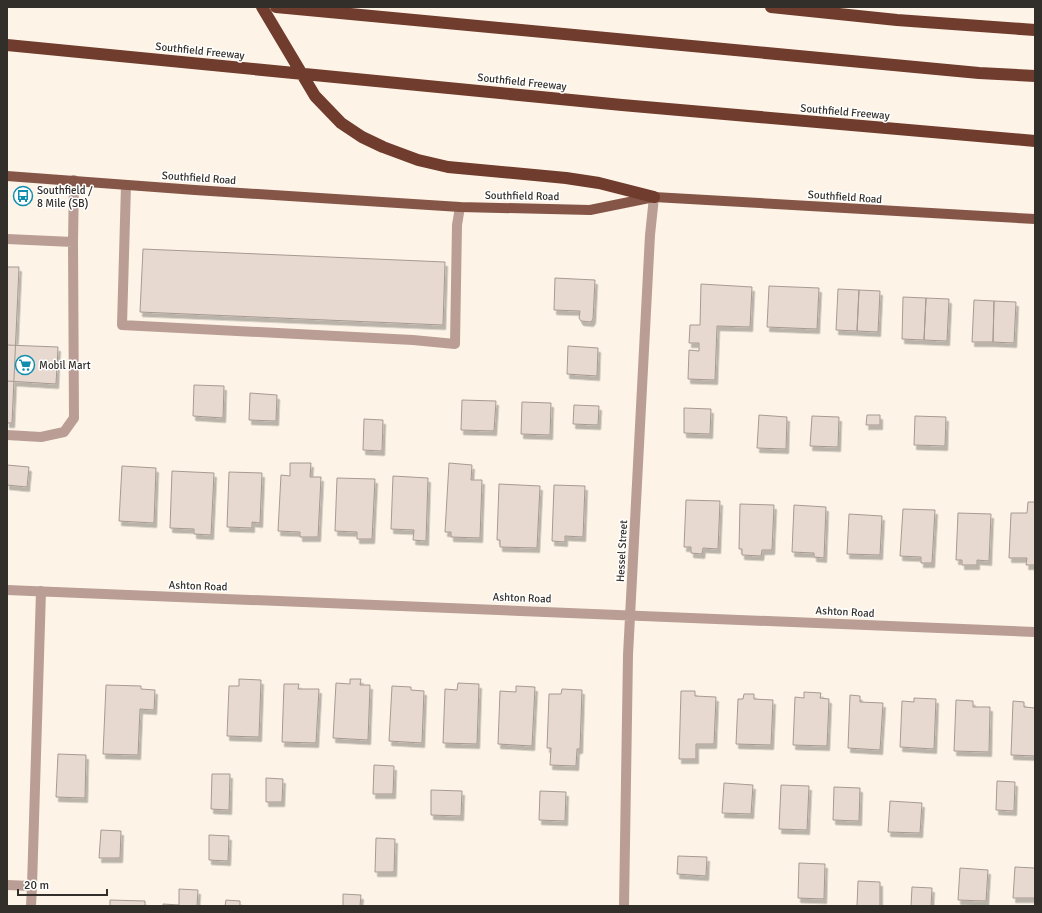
<svg xmlns="http://www.w3.org/2000/svg" width="1042" height="913" font-family="Signika,sans-serif">
<style>
.building{fill:#e7d8d0;stroke:#a79a92;filter:url(#shadow)}
.lines{fill:none;stroke-linecap:round;stroke-linejoin:round}
.minor{stroke:#ba9e96;stroke-width:10}
.major{stroke:#855648;stroke-width:10}
.highway{stroke:#703c2d;stroke-width:12}
.labels{text-anchor:middle;dominant-baseline:central;stroke-width:3;stroke-linejoin:round;paint-order:stroke}
.street-label{font-size:11px;fill:#322e29;stroke:#fff}
.poi-label{font-size:11px;fill:#322e29;stroke:#fff;text-anchor:start}
</style>
<defs>
<filter id="shadow"><feDropShadow dx="2.5" dy="4.5" stdDeviation="0" flood-color="#0004"/></filter>
</defs>
<rect width="100%" height="100%" fill="#fdf4e7"/>
<path class="building" d="M 143,249 L 445,262 L 443,325 L 140,312 Z
M 7,267 L 19,267 L 12,423 L 7,423 Z
M 555,278 L 595,280 L 593,319 L 591,322 L 581,321 L 579,318 L 580,311 L 554,310 Z
M 701,284 L 752,287 L 750,327 L 717,326 L 715,380 L 688,379 L 689,350 L 699,351 L 699,343 L 689,343 L 690,325 L 700,325 Z
M 769,286 L 819,288 L 817,329 L 767,327 Z
M 838,289 L 859,290 L 857,331 L 836,330 Z
M 859,290 L 880,291 L 878,332 L 857,331 Z
M 903,297 L 926,298 L 924,340 L 902,339 Z
M 926,298 L 949,299 L 947,341 L 924,340 Z
M 974,300 L 994,301 L 993,342 L 972,342 Z
M 994,301 L 1016,302 L 1014,343 L 993,342 Z
M 7,345 L 58,347 L 56,384 L 7,381 Z
M 568,346 L 598,348 L 597,376 L 567,374 Z
M 194,385 L 224,386 L 223,418 L 193,416 Z
M 250,393 L 277,395 L 276,421 L 249,420 Z
M 462,400 L 496,401 L 494,431 L 461,430 Z
M 522,402 L 551,403 L 550,435 L 521,434 Z
M 574,405 L 599,406 L 598,425 L 573,424 Z
M 684,408 L 711,409 L 710,434 L 684,433 Z
M 759,415 L 787,417 L 786,449 L 757,448 Z
M 867,415 L 880,415 L 880,425 L 866,425 Z
M 812,416 L 839,417 L 838,447 L 810,446 Z
M 915,416 L 946,417 L 945,446 L 914,445 Z
M 364,419 L 383,420 L 382,451 L 363,450 Z
M 290,463 L 311,463 L 310,477 L 321,477 L 318,537 L 300,537 L 300,532 L 278,531 L 281,475 L 290,476 Z
M 449,463 L 472,465 L 471,480 L 482,480 L 480,538 L 451,537 L 451,532 L 445,532 Z
M 7,465 L 29,467 L 27,487 L 7,485 Z
M 122,466 L 156,468 L 154,523 L 119,521 Z
M 172,471 L 214,473 L 211,535 L 194,534 L 194,529 L 170,528 Z
M 229,472 L 262,473 L 260,523 L 252,522 L 252,528 L 227,527 Z
M 393,476 L 428,478 L 426,541 L 413,540 L 414,530 L 391,529 Z
M 337,478 L 375,479 L 372,539 L 357,539 L 357,532 L 335,531 Z
M 499,484 L 540,486 L 537,548 L 500,547 L 500,540 L 497,540 Z
M 554,485 L 585,486 L 583,537 L 565,536 L 565,542 L 552,541 Z
M 686,500 L 720,501 L 718,549 L 703,548 L 702,554 L 691,553 L 691,547 L 684,547 Z
M 1028,502 L 1035,502 L 1035,565 L 1026,565 L 1027,558 L 1009,558 L 1011,513 L 1027,513 Z
M 740,504 L 774,505 L 772,550 L 762,550 L 761,556 L 742,555 L 742,549 L 739,549 Z
M 794,505 L 826,507 L 824,558 L 814,557 L 814,553 L 792,552 Z
M 903,509 L 935,510 L 932,563 L 921,563 L 921,557 L 900,556 Z
M 958,513 L 991,514 L 989,561 L 977,560 L 977,565 L 962,565 L 962,560 L 956,560 Z
M 849,514 L 882,516 L 880,555 L 847,554 Z
M 239,679 L 261,680 L 259,737 L 227,736 L 229,686 L 239,686 Z
M 350,679 L 361,679 L 360,685 L 370,685 L 368,740 L 333,738 L 336,683 L 350,684 Z
M 458,683 L 479,684 L 477,744 L 443,743 L 445,689 L 457,690 Z
M 284,684 L 299,684 L 298,689 L 319,689 L 316,743 L 282,742 Z
M 106,685 L 141,686 L 141,689 L 155,690 L 154,710 L 140,709 L 138,755 L 103,754 Z
M 392,686 L 411,687 L 411,690 L 424,691 L 422,743 L 389,741 Z
M 516,686 L 535,687 L 532,746 L 498,744 L 500,691 L 516,692 Z
M 562,689 L 582,690 L 580,749 L 577,749 L 576,766 L 550,765 L 551,748 L 547,748 L 549,694 L 561,694 Z
M 681,691 L 695,691 L 695,696 L 716,697 L 714,744 L 696,744 L 696,759 L 679,759 Z
M 804,692 L 821,693 L 820,698 L 829,699 L 827,746 L 793,745 L 795,697 L 804,698 Z
M 744,694 L 754,694 L 754,699 L 773,700 L 771,745 L 736,744 L 738,699 L 743,699 Z
M 850,695 L 860,696 L 860,702 L 883,703 L 880,750 L 848,748 Z
M 914,698 L 936,699 L 934,749 L 900,747 L 902,701 L 914,702 Z
M 956,700 L 973,701 L 973,707 L 990,707 L 989,752 L 954,751 Z
M 1013,701 L 1024,702 L 1024,707 L 1035,708 L 1035,756 L 1011,755 Z
M 58,754 L 86,755 L 85,798 L 56,797 Z
M 374,765 L 394,766 L 393,794 L 373,794 Z
M 212,774 L 230,774 L 229,810 L 211,809 Z
M 266,778 L 283,779 L 282,802 L 266,802 Z
M 997,781 L 1015,782 L 1014,811 L 996,810 Z
M 724,783 L 753,785 L 751,814 L 722,813 Z
M 781,785 L 809,786 L 807,830 L 779,829 Z
M 834,787 L 860,788 L 859,821 L 833,820 Z
M 431,790 L 462,791 L 461,816 L 431,815 Z
M 540,791 L 566,792 L 565,821 L 539,820 Z
M 890,801 L 922,803 L 920,833 L 888,832 Z
M 101,830 L 121,831 L 120,858 L 99,858 Z
M 209,835 L 229,836 L 228,861 L 209,860 Z
M 376,838 L 395,839 L 394,872 L 375,872 Z
M 678,856 L 707,857 L 706,876 L 677,874 Z
M 799,863 L 825,864 L 824,899 L 798,898 Z
M 1015,867 L 1035,868 L 1035,898 L 1013,898 Z
M 960,868 L 988,870 L 986,901 L 958,900 Z
M 858,881 L 880,882 L 880,906 L 857,906 Z
M 912,887 L 932,888 L 931,906 L 911,906 Z
M 179,889 L 198,890 L 197,906 L 200,906 L 163,906 L 163,904 L 179,905 Z
M 343,894 L 361,895 L 360,906 L 343,906 Z
M 110,900 L 145,901 L 145,906 L 110,906 Z
M 226,900 L 240,901 L 240,906 L 225,906 Z"/>
<g class="lines">
<path class="minor" d="M 126,185 L 122,325 L 413,340 L 455,344 L 457,225 L 460,207
M 7,239 L 73,242 L 74,180
M 7,435 L 41,437 L 64,432 L 74,418 L 73,242
M 7,590 L 1035,632
M 7,885 L 32,886 L 31,906
M 32,886 L 41,591
M 624,906 L 628,655 L 650,235 L 654,197"/>
<path class="major" d="M 7,176 L 195,190 L 460,207 L 590,210 L 654,197 L 1035,219"/>
<path class="highway" d="M 262,7 L 315,96 L 341,123 L 362,137 L 383,147 L 418,160 L 448,167 L 566,178 L 599,183 L 654,197
M 276,7 L 979,73 L 1035,76
M 771,7 L 897,20 L 1035,30
M 7,45 L 622,105 L 1035,141"/>
</g>
<defs>
<g id="bus-ring" transform="scale(1)"><circle r="9.5" fill="#fff" stroke="#118dae" stroke-width="1.5"/><path d="M-5-6H5V4H4V6H2V4H-2V6H-4V4H-5ZM-3.5-4V0h7V-4ZM-3.5 1.2v1.5H-2V1.2ZM2 1.2v1.5H3.5V1.2Z" fill="#118dae"/></g>
<g id="supermarket-ring" transform="scale(1)"><circle r="9.5" fill="#fff" stroke="#118dae" stroke-width="1.5"/><path d="M-6-5.5h2.5l.6 2H6L4.5 2H-2.5L-4.4-4H-6ZM-1.5 3.2a1.3 1.3 0 1 0 .1 0ZM3 3.2a1.3 1.3 0 1 0 .1 0Z" fill="#118dae"/></g>
</defs>
<g fill-rule="evenodd">
<use href="#bus-ring" x="23" y="196"/>
<use href="#supermarket-ring" x="25" y="365"/>
</g>
<g class="labels">
<g class="street-label">
<text transform="translate(200 51) rotate(6)">Southfield Freeway</text>
<text transform="translate(522 82) rotate(6)">Southfield Freeway</text>
<text transform="translate(845 112) rotate(5)">Southfield Freeway</text>
<text transform="translate(199 178) rotate(4)">Southfield Road</text>
<text transform="translate(522 196) rotate(1)">Southfield Road</text>
<text transform="translate(845 197) rotate(4)">Southfield Road</text>
<text transform="translate(622 551) rotate(-87)">Hessel Street</text>
<text transform="translate(198 586) rotate(2)">Ashton Road</text>
<text transform="translate(522 598) rotate(2)">Ashton Road</text>
<text transform="translate(845 612) rotate(3)">Ashton Road</text>
</g>
<g class="poi-label">
<text x="37" y="190">Southfield /<tspan x="37" dy="13">8 Mile (SB)</tspan></text>
<text x="39" y="365">Mobil Mart</text>
</g>
</g>
<rect width="1042" height="913" fill="none" stroke="#322e29" stroke-width="16"/>
<path d="M18 889v6h89v-6" fill="none" stroke="#322e29" stroke-width="2"/>
<text x="24" y="889" font-size="12" fill="#322e29" stroke="#ffffff" stroke-width="3" paint-order="stroke">20 m</text>
</svg>
